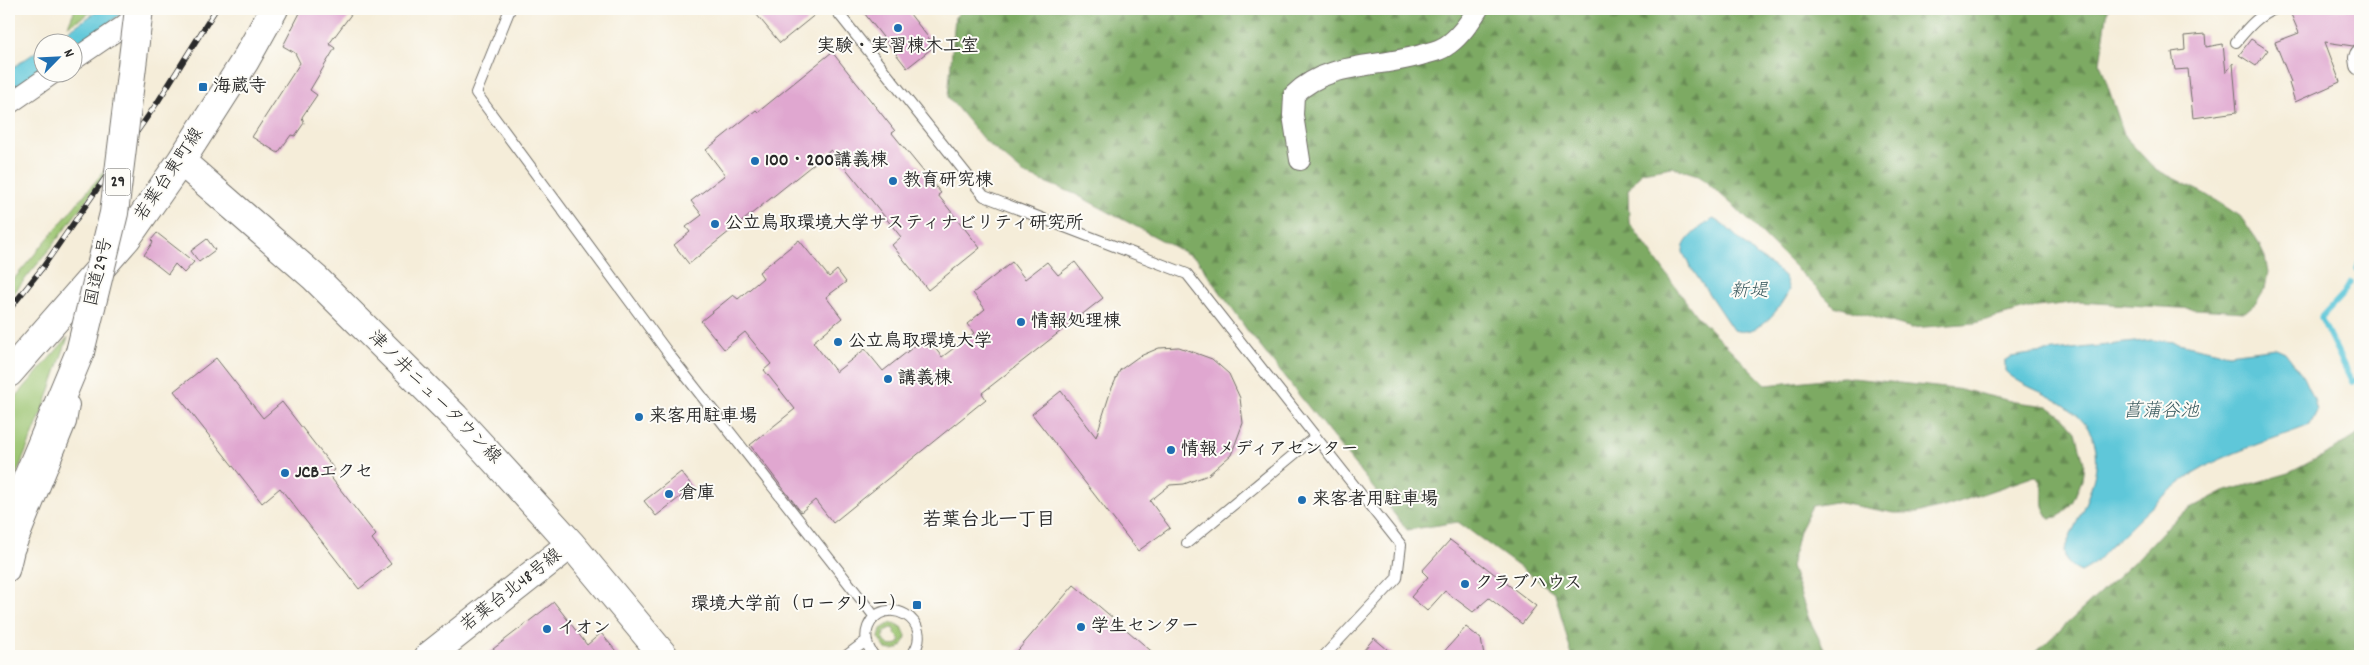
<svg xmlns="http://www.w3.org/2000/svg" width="2369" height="665" font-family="Dekko,'Klee One',sans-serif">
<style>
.green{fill:#9cc572;stroke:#64784e;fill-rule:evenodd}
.forest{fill:url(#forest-firs);stroke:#546a48}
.water{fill:#5ec7d9;stroke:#447982}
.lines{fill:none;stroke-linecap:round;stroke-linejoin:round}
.stream{stroke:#5ec7d9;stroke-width:5.5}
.building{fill:#e0a7d0}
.lane-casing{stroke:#726f68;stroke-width:12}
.street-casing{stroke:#726f68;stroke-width:22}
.secondary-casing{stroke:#726f68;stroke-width:30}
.highway-casing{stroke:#726f68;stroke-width:30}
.lane{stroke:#fff;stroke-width:10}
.street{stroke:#fff;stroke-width:20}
.secondary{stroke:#fff;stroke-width:28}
.highway{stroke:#fff;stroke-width:28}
.rail-casing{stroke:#2b2b2b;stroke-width:5.5}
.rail{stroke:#fdfcf7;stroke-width:4;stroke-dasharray:11;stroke-linecap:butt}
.highway-bridge-casing{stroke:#726f68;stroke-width:30;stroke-linecap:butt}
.highway-bridge{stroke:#fff;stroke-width:28}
.poi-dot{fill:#1f6fb2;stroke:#fdfcf7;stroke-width:2}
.labels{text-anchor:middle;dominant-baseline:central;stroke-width:4;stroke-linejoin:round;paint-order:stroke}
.shield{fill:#fdfcf7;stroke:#6a6a68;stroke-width:1}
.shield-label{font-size:16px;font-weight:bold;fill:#2b2b2b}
.poi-label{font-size:18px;font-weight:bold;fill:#2b2b2b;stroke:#fdfcf7;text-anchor:start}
.street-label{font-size:18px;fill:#2b2b2b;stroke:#fdfcf7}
.water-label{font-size:19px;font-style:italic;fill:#3a5a5f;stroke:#fdfcf7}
.neighbourhood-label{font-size:19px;font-weight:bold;fill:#2b2b2b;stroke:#fdfcf7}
</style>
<defs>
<pattern id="forest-firs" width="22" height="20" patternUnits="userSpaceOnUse" patternTransform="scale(1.25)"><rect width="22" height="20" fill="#7daa64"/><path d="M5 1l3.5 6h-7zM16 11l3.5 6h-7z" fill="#678b53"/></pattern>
</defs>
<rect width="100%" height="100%" fill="#fdfcf7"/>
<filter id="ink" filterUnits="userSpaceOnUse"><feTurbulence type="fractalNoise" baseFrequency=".02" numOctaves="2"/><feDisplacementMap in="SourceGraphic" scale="10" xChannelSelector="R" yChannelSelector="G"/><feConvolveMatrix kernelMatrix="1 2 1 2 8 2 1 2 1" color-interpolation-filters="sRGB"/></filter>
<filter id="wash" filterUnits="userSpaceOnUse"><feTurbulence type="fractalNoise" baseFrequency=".0096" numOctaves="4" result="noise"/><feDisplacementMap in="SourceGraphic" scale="20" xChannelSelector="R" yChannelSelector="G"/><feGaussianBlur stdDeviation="1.12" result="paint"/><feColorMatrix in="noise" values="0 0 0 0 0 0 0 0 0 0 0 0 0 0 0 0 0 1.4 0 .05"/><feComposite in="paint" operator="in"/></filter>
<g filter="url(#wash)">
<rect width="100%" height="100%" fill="#f5edd9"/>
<path class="green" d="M 75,9 L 96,9 L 68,26 Z
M 105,170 L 104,176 L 53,245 L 9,299 L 9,285 Z
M 68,337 L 43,410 L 9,492 L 9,405 Z
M 891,623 L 902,627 L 906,636 C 904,647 897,652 886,649 L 879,638 L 881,629 ZM 893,628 L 896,635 L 901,640 L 898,644 L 890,646 L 884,641 C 882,633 886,628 893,628 Z"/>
<path class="forest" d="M 963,9 L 2108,9 L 2100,63 L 2125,137 L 2155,169 L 2205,194 L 2240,216 L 2256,238 L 2265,257 L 2268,272 L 2265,289 L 2257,302 L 2245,312 L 2079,302 L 2029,308 L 1975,323 L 1912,328 L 1834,306 L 1734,206 L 1698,175 L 1672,167 L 1642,172 L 1628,190 L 1629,222 L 1695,314 L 1766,385 L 1843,377 L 1964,390 L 2015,402 L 2048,406 L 2062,416 L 2076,432 L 2084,463 L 2082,480 L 2073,501 L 2064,513 L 2057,517 L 2049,518 C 2047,514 2044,510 2043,506 C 2041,495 2047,483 2035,476 L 1944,507 L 1917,513 L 1894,513 L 1835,502 L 1812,506 L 1799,531 L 1791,567 L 1809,619 L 1828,656 L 1572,656 L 1555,593 L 1458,522 L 1407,530 L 1247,330 L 1197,259 L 1075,194 L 1024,174 L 984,140 L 948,97 L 955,17 Z
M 2360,432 L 2360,656 L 2032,656 L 2139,557 L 2167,527 L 2188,510 L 2223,492 L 2289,473 L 2337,448 Z"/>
<path class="water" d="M 101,9 L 128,9 L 73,49 L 72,42 L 51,42 Z
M 42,48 L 42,69 L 9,92 L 9,70 Z
M 1713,219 L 1723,224 L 1757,256 L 1775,268 L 1785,277 L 1789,290 C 1780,309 1759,338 1733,330 L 1688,263 C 1687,260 1684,255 1683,252 C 1682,239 1703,225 1713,219 Z
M 2152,340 L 2174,342 L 2228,354 L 2276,348 L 2285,352 L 2304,377 L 2314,399 L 2317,411 L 2310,425 C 2272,440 2228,452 2193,474 C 2163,493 2138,521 2112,545 C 2099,557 2097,564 2081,572 C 2070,567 2065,562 2064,550 C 2089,493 2127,439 2054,399 C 2037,389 2020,385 2005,371 L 2005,361 L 2011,357 L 2037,353 Z"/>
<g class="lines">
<path class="stream" d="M 2357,270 L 2360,259
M 2351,282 L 2344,293 L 2321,318 L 2352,382
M 2353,382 L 2360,377"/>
</g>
<g id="blocks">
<path class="building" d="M 302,9 L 355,9 L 329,44 L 335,48 L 310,90 L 317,95 L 302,117 L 304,123 L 295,136 L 291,135 L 278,153 L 252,137 L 300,63 L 295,53 L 283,46 Z
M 752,9 L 822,9 L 780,43 Z
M 861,9 L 906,9 L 935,46 L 907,68 Z
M 2300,9 L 2360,9 L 2360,36 L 2358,43 L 2353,46 L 2325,42 L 2340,82 L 2295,102 L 2289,83 L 2291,82 L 2275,42 L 2299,33 L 2290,12 Z
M 2205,34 L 2206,47 L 2223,44 L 2226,73 L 2233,63 L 2237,112 L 2193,118 L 2188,69 L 2175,70 L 2172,52 L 2185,50 L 2184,36 Z
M 2251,39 L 2268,50 L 2256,66 L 2239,55 Z
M 832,52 L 895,131 L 892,133 L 941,193 L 938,195 L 980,248 L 928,290 L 892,245 L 901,237 L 831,150 L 689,264 L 674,245 L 690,232 L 686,227 L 702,215 L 691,201 L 725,175 L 706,150 L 756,110 L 758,112 Z
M 157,233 L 194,262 L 184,273 L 175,264 L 168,274 L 144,255 L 153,242 L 151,240 Z
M 207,239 L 215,250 L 199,262 L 191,251 Z
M 799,240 L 829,277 L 837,270 L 846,282 L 826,297 L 842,318 L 813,342 L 836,372 L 865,349 L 883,371 L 926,337 L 942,357 L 974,333 L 967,324 L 985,309 L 973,293 L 1012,262 L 1025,279 L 1047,262 L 1058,275 L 1075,262 L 1103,298 L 982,393 L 986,399 L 833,523 L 815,500 L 801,512 L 750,445 L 795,409 L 764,370 L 771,364 L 745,332 L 724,349 L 701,321 L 733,295 L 738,299 L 763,278 L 759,272 Z
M 1179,347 L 1212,359 L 1229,374 L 1240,398 L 1243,423 L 1231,455 L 1208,475 L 1184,484 L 1170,485 L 1150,501 L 1170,528 L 1138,551 L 1032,414 L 1061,391 L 1096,437 L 1111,390 L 1120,370 L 1138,357 L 1159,348 Z
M 216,358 L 263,418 L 282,402 L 335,470 L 329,475 L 376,535 L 372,539 L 391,564 L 359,589 L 280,488 L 262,503 L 174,391 Z
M 681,472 L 693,487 L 656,516 L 644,501 Z
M 1450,540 L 1536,606 L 1522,624 L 1489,598 L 1473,612 L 1445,591 L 1427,611 L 1411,597 L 1428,577 L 1422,571 Z
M 1074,585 L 1093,601 L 1157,656 L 1013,656 Z
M 554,602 L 587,645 L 601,633 L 620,656 L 484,656 Z
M 1466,627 L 1481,639 L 1484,656 L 1440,656 Z
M 1374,638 L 1395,656 L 1359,656 Z"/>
</g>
</g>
<g filter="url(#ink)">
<use href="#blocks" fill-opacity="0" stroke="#726f68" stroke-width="1"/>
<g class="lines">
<g class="lane-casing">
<path id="lane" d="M 510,9 L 476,93 L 671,357 L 875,617
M 835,9 L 984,196 L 1187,274 L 1401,545 L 1397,578 L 1324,656
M 2236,42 C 2247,29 2258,15 2275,9
M 1187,543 L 1315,437
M 846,656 L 866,641
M 874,656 C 867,647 864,638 868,627 C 883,591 939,621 911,656"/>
</g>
<g class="street-casing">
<path id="street" d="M 2360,55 L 2359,58 L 2360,65
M 72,61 L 122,27 L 144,9
M 9,104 L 55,72
M 1300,160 L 1293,115 L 1294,95 C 1327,61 1382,68 1424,54 C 1431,52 1439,51 1446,46 C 1459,38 1470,22 1478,9
M 9,571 L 14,550 L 66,422 L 69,405"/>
</g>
<g class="secondary-casing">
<path id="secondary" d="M 181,161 L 315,278 L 455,417 L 571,544 L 664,656
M 9,373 L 127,238 L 181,161 L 245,61 L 274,9
M 429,656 L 571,544"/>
</g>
<g class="highway-casing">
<path id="highway" d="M 9,522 L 80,352"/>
</g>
<use href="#lane" class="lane"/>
<use href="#street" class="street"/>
<use href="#secondary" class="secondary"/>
<use href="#highway" class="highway"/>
<g class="rail-casing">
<path id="rail" d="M 9,310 L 43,267 L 157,103 L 216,9"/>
</g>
<use href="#rail" class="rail"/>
<g class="highway-bridge-casing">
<path id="highway-bridge" d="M 80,352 L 114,213 L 139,9"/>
</g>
<use href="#highway-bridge" class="highway-bridge"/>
</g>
</g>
<g class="poi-dot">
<circle cx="898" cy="28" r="5"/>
<rect x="198" y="82" width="10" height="10" rx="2.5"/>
<circle cx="755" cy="161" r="5"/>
<circle cx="893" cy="181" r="5"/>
<circle cx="715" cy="224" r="5"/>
<circle cx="1021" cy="322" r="5"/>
<circle cx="838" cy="342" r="5"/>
<circle cx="888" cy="379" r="5"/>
<circle cx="639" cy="417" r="5"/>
<circle cx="1171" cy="450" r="5"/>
<circle cx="285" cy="473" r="5"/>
<circle cx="669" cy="494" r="5"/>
<circle cx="1302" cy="500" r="5"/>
<circle cx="1465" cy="584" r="5"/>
<rect x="912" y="600" width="10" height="10" rx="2.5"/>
<circle cx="1081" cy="627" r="5"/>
<circle cx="547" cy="629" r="5"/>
</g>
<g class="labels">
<rect class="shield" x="105.5" y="168.5" width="25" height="27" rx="4"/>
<g class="shield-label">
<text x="118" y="182">29</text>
</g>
<g class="poi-label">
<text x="898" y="47" text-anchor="middle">実験・実習棟木工室</text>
<text x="213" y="87">海蔵寺</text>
<text x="765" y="161">100・200講義棟</text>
<text x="903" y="181">教育研究棟</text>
<text x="725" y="224">公立鳥取環境大学サスティナビリティ研究所</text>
<text x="1031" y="322">情報処理棟</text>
<text x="848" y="342">公立鳥取環境大学</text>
<text x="898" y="379">講義棟</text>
<text x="649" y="417">来客用駐車場</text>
<text x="1181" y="450">情報メディアセンター</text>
<text x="295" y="473">JCBエクセ</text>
<text x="679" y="494">倉庫</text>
<text x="1312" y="500">来客者用駐車場</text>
<text x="1475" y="584">クラブハウス</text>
<text x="907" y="605" text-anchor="end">環境大学前（ロータリー）</text>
<text x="1091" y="627">学生センター</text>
<text x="557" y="629">イオン</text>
</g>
<g class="street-label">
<text transform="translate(170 175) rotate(-56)">若葉台東町線</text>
<text transform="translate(100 272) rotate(-77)">国道29号</text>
<text transform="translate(434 398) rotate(45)">津ノ井ニュータウン線</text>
<text transform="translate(512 591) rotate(-38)">若葉台北48号線</text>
</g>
<g class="water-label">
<text x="1749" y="292">新堤</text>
<text x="2161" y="412">菖蒲谷池</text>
</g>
<g class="neighbourhood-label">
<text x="989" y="521">若葉台北一丁目</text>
</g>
</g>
<rect width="2369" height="665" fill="none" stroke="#fdfcf7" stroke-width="30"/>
<g transform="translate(58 58) rotate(66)"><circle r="24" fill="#fdfcf7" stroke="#a9a8a5"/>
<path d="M0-4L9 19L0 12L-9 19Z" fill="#1f6fb2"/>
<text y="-8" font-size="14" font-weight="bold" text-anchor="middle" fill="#2b2b2b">N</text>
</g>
</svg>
